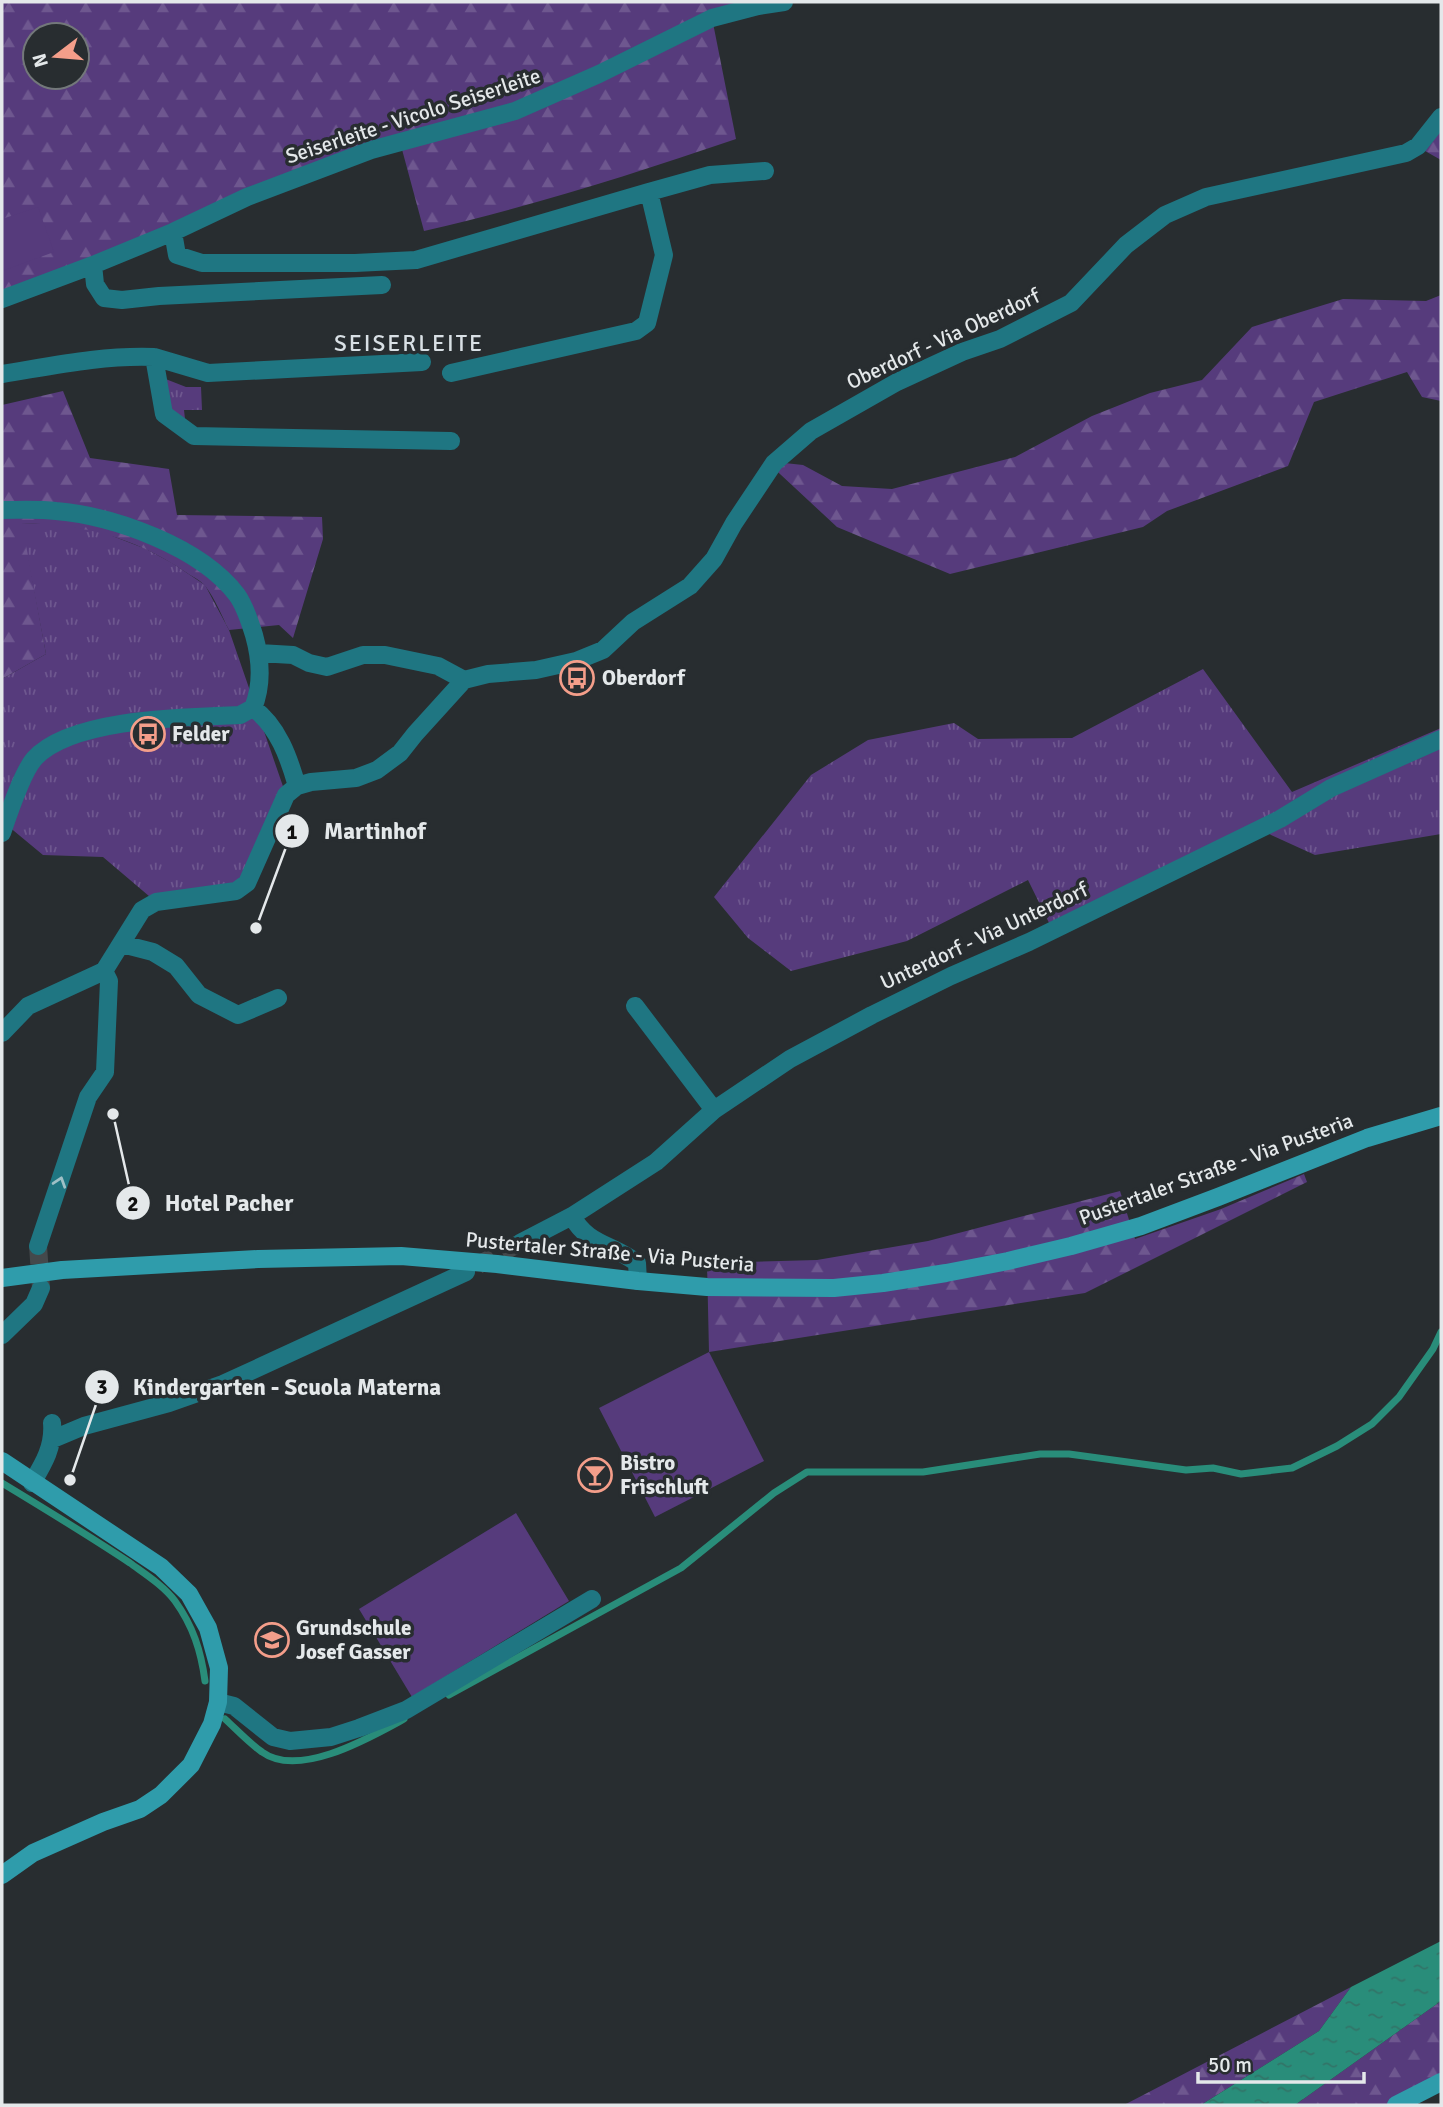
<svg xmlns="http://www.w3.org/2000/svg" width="1443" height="2107" font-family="Signika,sans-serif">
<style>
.grass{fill:url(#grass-tufts)}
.forest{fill:url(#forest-firs);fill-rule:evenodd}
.park{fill:#563b7c}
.water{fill:url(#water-ripples)}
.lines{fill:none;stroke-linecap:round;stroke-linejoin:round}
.stream{stroke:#298d7a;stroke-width:7}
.street-tunnel{stroke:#44494c;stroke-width:18;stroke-dasharray:18 9;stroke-linecap:butt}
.street{stroke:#1f7682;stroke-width:18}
.secondary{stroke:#2f9cab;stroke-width:18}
.oneway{stroke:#9fc0c6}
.labels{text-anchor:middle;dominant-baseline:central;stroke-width:7;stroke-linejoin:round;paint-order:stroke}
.street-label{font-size:21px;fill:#e4e8ea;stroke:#282d30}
.poi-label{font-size:21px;font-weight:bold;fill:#e4e8ea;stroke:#282d30;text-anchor:start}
.neighbourhood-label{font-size:23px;letter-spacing:2px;fill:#d9e0e5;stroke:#282d30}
.leader{fill:none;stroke:#e4e8ea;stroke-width:2.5}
.callout-dot{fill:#e4e8ea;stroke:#282d30;stroke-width:2.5}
.mark-label{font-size:21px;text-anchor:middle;font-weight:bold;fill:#111}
.callout-label{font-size:23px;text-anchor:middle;font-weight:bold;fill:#e4e8ea;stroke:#282d30;stroke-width:7;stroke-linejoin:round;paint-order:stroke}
</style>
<defs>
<pattern id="grass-tufts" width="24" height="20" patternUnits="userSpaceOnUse" patternTransform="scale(1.75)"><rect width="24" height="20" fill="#563b7c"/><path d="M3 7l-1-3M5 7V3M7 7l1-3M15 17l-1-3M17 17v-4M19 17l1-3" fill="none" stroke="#6e578f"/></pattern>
<pattern id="forest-firs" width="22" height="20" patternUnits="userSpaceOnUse" patternTransform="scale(1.75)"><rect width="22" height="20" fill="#563b7c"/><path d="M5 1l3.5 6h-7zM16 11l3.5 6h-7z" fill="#6e578f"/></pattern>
<pattern id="water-ripples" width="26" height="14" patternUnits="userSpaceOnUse" patternTransform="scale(1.75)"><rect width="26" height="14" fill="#298d7a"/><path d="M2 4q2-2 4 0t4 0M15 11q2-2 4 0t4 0" fill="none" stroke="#327468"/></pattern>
</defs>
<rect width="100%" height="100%" fill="#282d30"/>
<path class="grass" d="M 163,378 L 186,387 L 201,387 L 202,410 L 184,410 L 185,419 L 171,409 Z
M 21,523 L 57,524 L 102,532 L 146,549 L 172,563 L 205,585 L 229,630 L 286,795 L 247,883 L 156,902 L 103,857 L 43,855 L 2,821 L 2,679 L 46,654 Z
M 1203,669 L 1292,792 L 1441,728 L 1441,834 L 1315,855 L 1267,833 L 1055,935 L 1028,880 L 907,941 L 791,971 L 748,938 L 714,897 L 811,775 L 868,740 L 954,723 L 978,739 L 1072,738 Z"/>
<path class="forest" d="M 2,2 L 784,2 L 712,18 L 736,139 C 633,174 530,207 424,231 L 400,142 L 2,294 ZM 35,35 L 77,35 L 77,77 L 35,77 Z
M 1441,120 L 1441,160 L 1418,147 Z
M 1441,295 L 1441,401 L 1422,397 L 1407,372 L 1314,402 L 1288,466 L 1167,511 L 1143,527 L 950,574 L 837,527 L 766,461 L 803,465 L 842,486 L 892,489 L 1015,457 L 1092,416 L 1150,393 L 1202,380 L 1252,327 L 1343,299 L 1426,301 Z
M 63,391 L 90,458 L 169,469 L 177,515 L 322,517 L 323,539 L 293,638 L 279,625 L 229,630 C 222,616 215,599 206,587 C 201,580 191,576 184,571 C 132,536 83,525 22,523 L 46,654 L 2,679 L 2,405 Z
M 1304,1174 L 1307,1182 L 1085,1293 L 709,1352 L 707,1263 L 817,1260 L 928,1241 L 1120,1191 L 1135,1239 L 1221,1209 Z
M 1351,1987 L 1319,2031 L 1201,2105 L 1124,2105 Z
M 1441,2001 L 1441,2082 L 1396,2105 L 1295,2105 Z"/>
<path class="park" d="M 38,207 L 54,252 L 2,271 L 2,219 Z
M 709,1352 L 764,1461 L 655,1517 L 599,1408 Z
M 516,1513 L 569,1601 L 412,1697 L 359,1609 Z"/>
<path class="water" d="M 1441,1941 L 1441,2001 L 1295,2105 L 1201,2105 L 1319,2031 L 1351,1987 Z"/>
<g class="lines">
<path class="stream" d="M 2,1483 C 45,1509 88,1535 130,1563 C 145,1574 164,1586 175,1601 C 193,1626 201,1651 205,1681
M 449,1695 L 681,1568 L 774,1493 L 807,1472 L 923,1472 L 1040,1454 L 1069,1454 L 1186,1470 L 1213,1468 L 1241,1474 L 1292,1468 L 1337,1446 L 1372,1424 L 1399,1397 L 1433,1349 L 1441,1332
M 225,1719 C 237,1730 249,1743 262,1752 C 299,1779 371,1737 404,1719"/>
<path class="street-tunnel" d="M 38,1246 L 41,1288
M 478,1265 L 520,1243"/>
<path class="street" d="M 649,192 L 710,175 L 765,171
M 173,232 L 177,255 L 202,263 L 355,263 L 416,260 L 649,192 L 664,255 L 647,323 L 636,331 L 451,373
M 93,265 L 95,284 L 104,298 L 122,300 L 159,296 L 382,285
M 2,299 L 93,265 L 173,232 L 247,197 L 371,150 L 515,111 L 599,74 L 712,18 L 758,6 L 784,2
M 422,362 L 208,373 L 154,357 L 164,414 L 194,436 L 451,441
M 2,374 C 52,366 102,355 154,357
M 2,510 C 20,510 38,509 56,511 C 114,516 201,547 237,595 C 245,606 250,622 254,635 C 261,660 263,684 253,708 L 240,715 C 187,717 70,718 34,759 C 22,773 8,815 2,833
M 259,653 L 293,655 L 309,663 L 327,667 L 363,655 L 385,655 L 438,666 L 464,680
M 253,708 C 278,726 289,758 297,786
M 122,944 L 153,952 L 176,966 L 199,995 L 238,1015 L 278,998
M 635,1006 L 714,1110
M 2,1033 L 28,1006 L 104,971 L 142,910 L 156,902 L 236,891 L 247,883 L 286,795 L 297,786 L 311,782 L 356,778 L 377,770 L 400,753 L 415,734 L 464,680 L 488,674 L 536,670 L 576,661 L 603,650 L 633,622 L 690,586 L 714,559 L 734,523 L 774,463 L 811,431 L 897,382 L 962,352 L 1000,339 L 1071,303 L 1126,245 L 1165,215 L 1206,197 L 1406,153 L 1418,146 L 1441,117
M 572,1216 C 587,1245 613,1244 637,1263 L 638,1281
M 520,1243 L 572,1216 L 656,1162 L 714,1110 L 790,1059 L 872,1015 L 951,976 L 1029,942 L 1280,819 L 1331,788 L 1441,739
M 38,1246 L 88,1097 L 105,1072 L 109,981 L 104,971
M 2,1335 L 34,1304 L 41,1288
M 53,1439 L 84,1426 L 169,1403 L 223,1384 L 466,1272
M 32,1483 C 44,1463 54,1446 52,1423
M 218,1702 L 234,1706 L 273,1737 L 290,1741 L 331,1737 L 359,1728 L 406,1710 L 592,1599"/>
<path class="secondary" d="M 2,1278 L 62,1270 L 258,1259 L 401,1256 L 497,1264 L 638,1281 L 707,1287 L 834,1288 L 883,1283 L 946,1273 L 1008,1261 L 1071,1246 L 1141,1226 L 1218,1197 L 1367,1138 L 1441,1116
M 2,1461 L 161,1567 L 189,1594 L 208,1628 L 219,1668 L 218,1702 L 212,1724 L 191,1765 L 161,1795 L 140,1809 L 103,1822 L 33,1853 L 2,1875
M 1396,2105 L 1441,2082"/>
</g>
<defs><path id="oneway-chevron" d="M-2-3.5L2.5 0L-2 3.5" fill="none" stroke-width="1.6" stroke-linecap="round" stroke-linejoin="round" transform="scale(1.75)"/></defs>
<use class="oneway" href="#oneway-chevron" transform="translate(60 1182) rotate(-72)"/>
<defs>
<g id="bus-ring" transform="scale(1.75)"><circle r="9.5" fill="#282d30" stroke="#f49e8a" stroke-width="1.5"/><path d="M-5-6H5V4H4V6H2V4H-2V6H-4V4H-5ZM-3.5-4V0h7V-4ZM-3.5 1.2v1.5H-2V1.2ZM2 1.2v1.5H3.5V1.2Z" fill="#f49e8a"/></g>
<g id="bar-ring" transform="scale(1.75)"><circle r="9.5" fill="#282d30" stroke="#f49e8a" stroke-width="1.5"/><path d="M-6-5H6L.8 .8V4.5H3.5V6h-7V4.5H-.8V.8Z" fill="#f49e8a"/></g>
<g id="school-ring" transform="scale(1.75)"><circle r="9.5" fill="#282d30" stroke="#f49e8a" stroke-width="1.5"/><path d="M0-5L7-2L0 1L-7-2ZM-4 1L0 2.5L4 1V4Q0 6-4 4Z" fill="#f49e8a"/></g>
</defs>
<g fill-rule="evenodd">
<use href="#bus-ring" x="577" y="678"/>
<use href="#bus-ring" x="148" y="734"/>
<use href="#bar-ring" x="595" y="1475"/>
<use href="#school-ring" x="272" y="1640"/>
</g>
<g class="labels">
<g class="street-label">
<text transform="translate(413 116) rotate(-18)">Seiserleite - Vicolo Seiserleite</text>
<text transform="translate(943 339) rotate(-25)">Oberdorf - Via Oberdorf</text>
<text transform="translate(984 936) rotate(-25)">Unterdorf - Via Unterdorf</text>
<text transform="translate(1216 1169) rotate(-20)">Pustertaler Straße - Via Pusteria</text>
<text transform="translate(610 1252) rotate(5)">Pustertaler Straße - Via Pusteria</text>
</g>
<g class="poi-label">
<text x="602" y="678">Oberdorf</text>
<text x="172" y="734">Felder</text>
<text x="620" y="1463">Bistro<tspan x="620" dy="24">Frischluft</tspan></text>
<text x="296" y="1628">Grundschule<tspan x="296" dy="24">Josef Gasser</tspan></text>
</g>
<g class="neighbourhood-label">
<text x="409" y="343">SEISERLEITE</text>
</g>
</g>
<path class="leader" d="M256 928L292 831M113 1114L133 1203M70 1480L102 1387"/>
<g class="callout-dot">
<circle cx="256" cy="928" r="7"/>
<circle cx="113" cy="1114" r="7"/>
<circle cx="70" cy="1480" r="7"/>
<circle cx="292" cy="831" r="18"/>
<circle cx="133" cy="1203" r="18"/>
<circle cx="102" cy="1387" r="18"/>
</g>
<g class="mark-label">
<text x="292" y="839">1</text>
<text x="133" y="1211">2</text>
<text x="102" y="1394">3</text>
</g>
<g class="callout-label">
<text x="375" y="839">Martinhof</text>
<text x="229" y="1211">Hotel Pacher</text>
<text x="287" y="1395">Kindergarten - Scuola Materna</text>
</g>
<rect width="1443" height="2107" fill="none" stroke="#e4e8ea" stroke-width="7"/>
<g transform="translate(56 56) rotate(254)"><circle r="33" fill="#282d30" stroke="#73787a" stroke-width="2"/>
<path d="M0-5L12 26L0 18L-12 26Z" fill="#f49e8a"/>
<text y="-10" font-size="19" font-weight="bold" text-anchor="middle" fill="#e4e8ea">N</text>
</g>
<path d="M1198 2072v10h166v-10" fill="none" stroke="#e4e8ea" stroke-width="3.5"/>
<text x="1208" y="2072" font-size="21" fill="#e4e8ea" stroke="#282d30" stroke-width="5" paint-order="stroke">50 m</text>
</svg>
